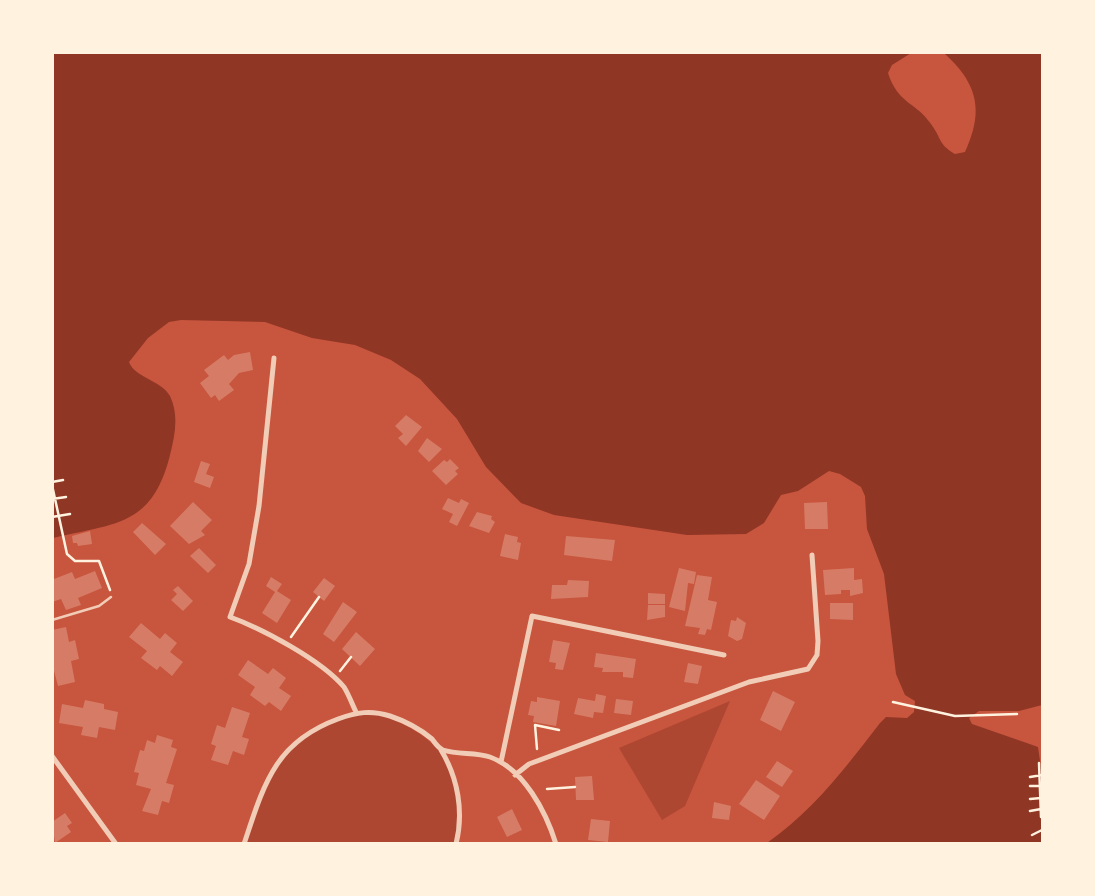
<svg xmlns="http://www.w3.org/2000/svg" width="1095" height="896" font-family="Raleway,sans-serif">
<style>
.green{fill:#ae4732}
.water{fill:#8f3625}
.building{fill:#d67c66}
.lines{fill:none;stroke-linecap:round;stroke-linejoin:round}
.path{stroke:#fff3e0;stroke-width:2.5}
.service{stroke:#f1ccb7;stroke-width:2.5}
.minor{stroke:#f1ccb7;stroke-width:5}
</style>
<rect width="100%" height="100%" fill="#c8553d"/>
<path class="green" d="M 730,701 L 685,806 L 662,820 L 619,748 Z
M 373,712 C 441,734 469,771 456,843 L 244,844 C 258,803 274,754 311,729 C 328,718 353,715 373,712 Z"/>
<path class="water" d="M 52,53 L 911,53 L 892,65 L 888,73 C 898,104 916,102 931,124 C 942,139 938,144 955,154 L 965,152 C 984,110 978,84 944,53 L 1042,53 L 1042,705 L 1019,711 L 979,711 L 969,718 L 972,724 L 1038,747 L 1042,775 L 1042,843 L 767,843 C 814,810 846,767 880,723 L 886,717 L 907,718 L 914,712 L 915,701 L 905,695 L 896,674 L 884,574 L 867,529 L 865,496 L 861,487 L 840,474 L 829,471 L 798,491 L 781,495 L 764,523 L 746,534 L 687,535 L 554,515 L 521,503 L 486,467 L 457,419 L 420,379 L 391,360 L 355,345 L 312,338 L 265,322 L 181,320 L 169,322 L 148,338 L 129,362 C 135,378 161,380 170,396 C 179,415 175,435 170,455 C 152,527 115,523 53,538 Z"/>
<path class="building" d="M 250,352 L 253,370 L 239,373 L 229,384 L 234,390 L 219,401 L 215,395 L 211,398 L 200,383 L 209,376 L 204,370 L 224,355 L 228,360 L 234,355 Z
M 406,415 L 422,427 L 406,446 L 398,438 L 403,434 L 395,426 Z
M 427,438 L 442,449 L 429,462 L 418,451 Z
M 450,459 L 459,468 L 455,471 L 458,474 L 446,485 L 432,471 L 444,460 L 447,462 Z
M 201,461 L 210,464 L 206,474 L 214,477 L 210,488 L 194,482 Z
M 448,498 L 459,503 L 461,499 L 469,503 L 457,526 L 449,522 L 453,514 L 442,509 Z
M 193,502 L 212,520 L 201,531 L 205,535 L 189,544 L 170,526 Z
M 827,502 L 828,529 L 805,529 L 804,503 Z
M 477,512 L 492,516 L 491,519 L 495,522 L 489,533 L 469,526 Z
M 142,523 L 166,544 L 155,555 L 133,532 Z
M 90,531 L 92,544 L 78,546 L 77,543 L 73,543 L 72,536 Z
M 505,534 L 518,537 L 517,542 L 521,543 L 518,560 L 500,556 Z
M 566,536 L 615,540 L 612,561 L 564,555 Z
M 199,548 L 216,565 L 208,573 L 190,556 Z
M 679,568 L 696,572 L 694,584 L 688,583 L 685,611 L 669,607 Z
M 854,568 L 854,580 L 862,579 L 863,593 L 850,596 L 850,590 L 841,590 L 841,594 L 825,595 L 823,570 Z
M 95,571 L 102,588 L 78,598 L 81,605 L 66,610 L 61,599 L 52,602 L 54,579 L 72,572 L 75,579 Z
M 697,575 L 712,577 L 708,600 L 717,602 L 711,630 L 707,629 L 705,635 L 698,634 L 700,628 L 685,626 Z
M 271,577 L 282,584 L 277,591 L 291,600 L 277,623 L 262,613 L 275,592 L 266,586 Z
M 324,578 L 335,586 L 324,601 L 313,592 Z
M 568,580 L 589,581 L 588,597 L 551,599 L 552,585 L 567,585 Z
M 178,586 L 193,601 L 183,611 L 171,600 L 177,594 L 173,590 Z
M 648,593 L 665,594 L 665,604 L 648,604 Z
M 343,602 L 357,612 L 334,642 L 323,634 Z
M 830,603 L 853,603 L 853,620 L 830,619 Z
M 648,605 L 665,605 L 665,617 L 647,620 Z
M 737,617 L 746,623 L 742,639 L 737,641 L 728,636 L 731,620 L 736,621 Z
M 141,623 L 160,639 L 165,633 L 177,643 L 170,652 L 183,662 L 172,676 L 160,666 L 157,670 L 141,658 L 147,651 L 129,637 Z
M 66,627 L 69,642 L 75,640 L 79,659 L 71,661 L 75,682 L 58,686 L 52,663 L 52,630 Z
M 356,632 L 375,649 L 360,666 L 342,649 Z
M 553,640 L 570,643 L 563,670 L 555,669 L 556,663 L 549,662 Z
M 596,653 L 636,659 L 633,678 L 623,677 L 623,672 L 602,672 L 603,668 L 594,667 Z
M 248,660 L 268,674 L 273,668 L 286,678 L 279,688 L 291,696 L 281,711 L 269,702 L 265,706 L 250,695 L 255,687 L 238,675 Z
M 688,663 L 702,666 L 698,684 L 684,682 Z
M 773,691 L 795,702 L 781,731 L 760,720 Z
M 596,694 L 606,696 L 603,713 L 594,712 L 593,718 L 574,714 L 578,698 L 595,701 Z
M 537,697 L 560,701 L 556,726 L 533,722 L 534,716 L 528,715 L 531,701 L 537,702 Z
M 616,699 L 633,701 L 631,715 L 614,713 Z
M 85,700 L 104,704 L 104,709 L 118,712 L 115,730 L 99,727 L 97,738 L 81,735 L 83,727 L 59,723 L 62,704 L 83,708 Z
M 232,707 L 250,713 L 242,737 L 249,739 L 244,755 L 233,751 L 228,765 L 211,760 L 216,746 L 211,744 L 217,725 L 225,728 Z
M 157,735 L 173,740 L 171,747 L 177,749 L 166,783 L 174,785 L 169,803 L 162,801 L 158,815 L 142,811 L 151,789 L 136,785 L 139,773 L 134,772 L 140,750 L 144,751 L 147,740 L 155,743 Z
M 777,761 L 793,771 L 782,787 L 766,777 Z
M 592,776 L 594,800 L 576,800 L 575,777 Z
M 756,780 L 780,796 L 764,820 L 739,804 Z
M 714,802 L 731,806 L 729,820 L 712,818 Z
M 512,809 L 522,830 L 507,837 L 497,817 Z
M 65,813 L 72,823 L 67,826 L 71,832 L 55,843 L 52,822 Z
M 591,819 L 610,821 L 608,842 L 588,840 Z"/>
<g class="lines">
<path class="path" d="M 52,482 L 63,480
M 52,485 L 67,554 L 75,561 L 99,561 L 110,590
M 52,499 L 66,497
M 52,517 L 70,514
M 291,637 L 319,597
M 340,671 L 351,657
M 893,702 L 955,716 L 1017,714
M 537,749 L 535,725 L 559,730
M 1039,763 L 1041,817
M 1030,777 L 1042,775
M 1030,786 L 1042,786
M 547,789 L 575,787
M 1030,799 L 1041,798
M 1030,811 L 1041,809
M 1032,835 L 1042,830"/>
<path class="service" d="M 52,620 L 99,606 L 111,597"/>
<path class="minor" d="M 274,358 L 259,506 L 249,564 L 230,617 C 263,629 321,660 344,687 C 349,695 352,704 356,712
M 441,750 C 458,778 464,812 456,844
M 52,756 L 116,844
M 501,762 L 532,616 L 724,655
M 515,775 L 529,764 L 749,682 L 808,669 L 817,655 L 818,641 L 812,555
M 244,844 C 264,784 275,742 338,719 C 357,712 371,710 390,716 C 405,721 420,729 432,739 C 435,743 438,748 443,750 C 458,755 475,752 490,757 C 524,769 546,812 556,844"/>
</g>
<rect width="1095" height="896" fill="none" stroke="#fff3e0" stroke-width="108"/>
</svg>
